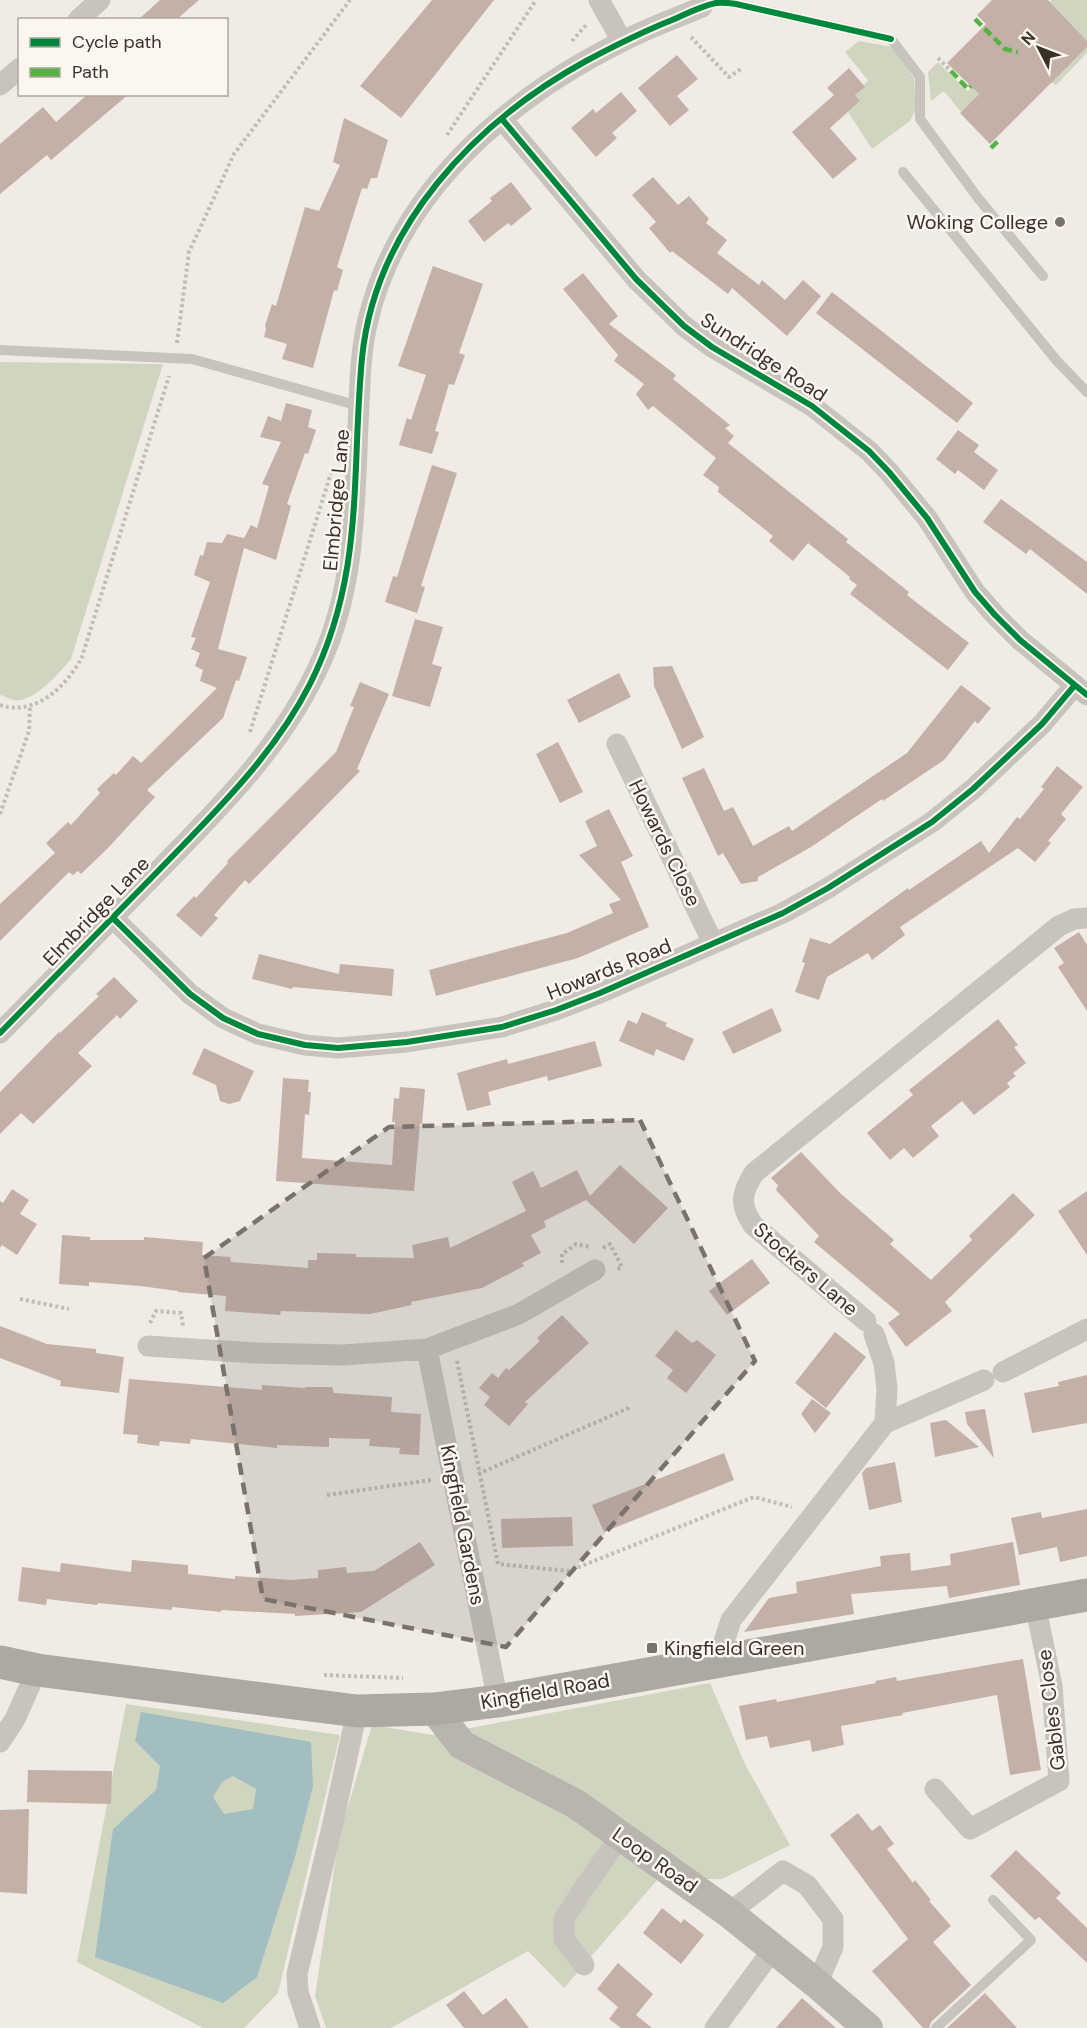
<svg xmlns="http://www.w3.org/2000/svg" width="1087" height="2028" font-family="'DM Sans',sans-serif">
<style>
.green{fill:#d0d5c0}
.water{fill:#a2bec1;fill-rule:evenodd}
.building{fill:#c3b1a7}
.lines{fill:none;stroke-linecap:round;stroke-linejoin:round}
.path{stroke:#c2bcb6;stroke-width:4;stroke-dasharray:3 3;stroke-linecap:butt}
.lane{stroke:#c9c3bd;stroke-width:10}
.street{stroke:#c9c3bd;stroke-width:21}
.secondary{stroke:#bab4ae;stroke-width:30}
.primary{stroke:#aea8a2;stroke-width:33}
.quiet{stroke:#57b246;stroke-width:4.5;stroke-dasharray:9 4.5;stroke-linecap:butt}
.cycleway-casing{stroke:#fbf6ee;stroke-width:10}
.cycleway{stroke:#00873e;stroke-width:6}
.marked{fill:#7a726c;fill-opacity:0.2;stroke:#7a726c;stroke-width:4.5;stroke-dasharray:12 8;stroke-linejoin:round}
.poi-dot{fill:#7a726c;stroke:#fbf6ee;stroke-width:2}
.labels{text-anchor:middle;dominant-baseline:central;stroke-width:5;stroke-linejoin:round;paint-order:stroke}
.poi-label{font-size:20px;fill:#3b312b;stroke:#fbf6ee;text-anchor:end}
.street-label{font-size:20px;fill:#3b312b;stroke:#fbf6ee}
</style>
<rect width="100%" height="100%" fill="#f0ebe5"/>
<path class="green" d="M 1052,0 L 1087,0 L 1087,41 L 1050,2 Z
M 859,41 L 893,47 L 914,79 L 916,109 L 910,121 L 872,149 L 848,112 L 860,101 L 855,95 L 868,80 L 845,52 Z
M 1087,47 L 1087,53 L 1056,85 L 1051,82 Z
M 938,62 L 967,91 L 973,88 L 979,94 L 961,112 L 944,91 L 931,101 L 928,72 Z
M 0,362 L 163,364 L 71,659 C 59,673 34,703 14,700 C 9,699 4,696 0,695 Z
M 710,1683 L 745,1764 L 790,1845 L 722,1879 L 658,1879 L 564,1988 L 528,1951 L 391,2028 L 326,2028 L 315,1996 L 339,1837 L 372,1725 L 433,1735 Z
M 126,1704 L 340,1735 L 278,1993 L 244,2028 L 203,2028 L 77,1962 Z"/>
<path class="water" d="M 141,1712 L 311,1742 L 313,1786 L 295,1857 L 257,1977 L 223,2003 L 95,1957 L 113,1829 L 156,1790 L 160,1766 L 135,1741 ZM 233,1776 L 256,1789 L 253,1809 L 224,1814 L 213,1797 L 222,1782 Z"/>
<path class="building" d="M 160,0 L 199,0 L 176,20 L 138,20 Z
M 432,0 L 494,0 L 401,118 L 360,86 Z
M 992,0 L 1048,0 L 1087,41 L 1087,47 L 990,144 L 960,113 L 979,94 L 947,63 L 986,24 L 977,15 Z
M 677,55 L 698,79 L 677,96 L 689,110 L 670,126 L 638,88 Z
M 849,68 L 865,87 L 855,95 L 860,101 L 830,128 L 857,159 L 833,179 L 792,132 L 834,95 L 827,88 Z
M 621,92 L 637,111 L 612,133 L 617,138 L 596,157 L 571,128 L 593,109 L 596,113 Z
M 88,94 L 129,94 L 51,160 L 47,155 L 0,194 L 0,144 L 43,107 L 56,122 Z
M 344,118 L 388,140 L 377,178 L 371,178 L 367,189 L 362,188 L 337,267 L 343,270 L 337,291 L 334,290 L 313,368 L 282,359 L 287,344 L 264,337 L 266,329 L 265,326 L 272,304 L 276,306 L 305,207 L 319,211 L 340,165 L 333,162 Z
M 653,177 L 678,205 L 689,196 L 709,219 L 706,223 L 727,240 L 717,253 L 759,285 L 762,280 L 785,300 L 803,280 L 821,296 L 787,336 L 732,288 L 728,294 L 672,251 L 670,253 L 649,228 L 656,222 L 632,195 Z
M 511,182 L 532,209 L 511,226 L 508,223 L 484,242 L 468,221 L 492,201 L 490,198 Z
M 433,266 L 483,284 L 459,353 L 465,355 L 454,385 L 449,384 L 435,431 L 439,432 L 432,454 L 399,445 L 407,418 L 411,420 L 426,375 L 398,366 Z
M 583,273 L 618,316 L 609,324 L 676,375 L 673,379 L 730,425 L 725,428 L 734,436 L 728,443 L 848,539 L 846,542 L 909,592 L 907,595 L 969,643 L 948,670 L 850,594 L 857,585 L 849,579 L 850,577 L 808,543 L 793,561 L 769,541 L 773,536 L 718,492 L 719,487 L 703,475 L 716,458 L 653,406 L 648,410 L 636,394 L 644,384 L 614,361 L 618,355 L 563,289 Z
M 832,292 L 973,403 L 957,423 L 816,313 Z
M 286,403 L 312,410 L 308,427 L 316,430 L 308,454 L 305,453 L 287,504 L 291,506 L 276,560 L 244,548 L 218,649 L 247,657 L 239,681 L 236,680 L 223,718 L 147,790 L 155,797 L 107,849 L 81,874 L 78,871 L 73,875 L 69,872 L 0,941 L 0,904 L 55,853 L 46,843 L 68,822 L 71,825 L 100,793 L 97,789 L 114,773 L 116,775 L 133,756 L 141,763 L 217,688 L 200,681 L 203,670 L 195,666 L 200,653 L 191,649 L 196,638 L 191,637 L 210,582 L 194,575 L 200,555 L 203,556 L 207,542 L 222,543 L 227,534 L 244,538 L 251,525 L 257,528 L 269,486 L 262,484 L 281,442 L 260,437 L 268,416 L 281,421 Z
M 958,430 L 979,445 L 974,452 L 998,470 L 984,490 L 958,470 L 955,474 L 936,459 Z
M 432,465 L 457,473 L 421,586 L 425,587 L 417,613 L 385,602 L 393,576 L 397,577 Z
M 1001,499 L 1087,562 L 1087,594 L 1030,549 L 1026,554 L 983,522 Z
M 415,619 L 443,627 L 432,664 L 442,667 L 430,707 L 392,696 Z
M 672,666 L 704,737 L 682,749 L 654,686 L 653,667 Z
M 619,673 L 631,697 L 579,723 L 567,700 Z
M 360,682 L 389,694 L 357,769 L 360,771 L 249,884 L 245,880 L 214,915 L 218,918 L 201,937 L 176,915 L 194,896 L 196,898 L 228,863 L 227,861 L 336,752 L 354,707 L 350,706 Z
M 961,685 L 991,708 L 978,724 L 975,721 L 944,760 L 883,801 L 882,799 L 811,847 L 758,877 L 758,881 L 741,884 L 723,853 L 718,856 L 682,778 L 704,768 L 724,811 L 733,807 L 753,846 L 789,826 L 792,831 L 907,753 Z
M 558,742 L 583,792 L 560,803 L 536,754 Z
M 1057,766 L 1083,787 L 1061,814 L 1066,819 L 1048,841 L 1051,843 L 1035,862 L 1018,848 L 900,927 L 905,935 L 872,960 L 868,953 L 827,977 L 819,1000 L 795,992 L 805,963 L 802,962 L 810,938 L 830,944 L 908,888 L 909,890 L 981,841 L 989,853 L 1017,817 L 1020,819 L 1044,789 L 1041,787 Z
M 609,809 L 633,856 L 621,862 L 649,927 L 578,958 L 436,996 L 429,970 L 567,933 L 613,913 L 609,904 L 621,900 L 579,855 L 597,846 L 585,821 Z
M 1079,932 L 1087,945 L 1087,1011 L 1058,967 L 1064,963 L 1054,948 Z
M 259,954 L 339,974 L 340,964 L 394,969 L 392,996 L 293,987 L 292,989 L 252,979 Z
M 114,977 L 138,1001 L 120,1019 L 117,1015 L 78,1053 L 92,1066 L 33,1124 L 21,1113 L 0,1134 L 0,1092 L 59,1032 L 60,1033 L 99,996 L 96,994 Z
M 772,1008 L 782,1031 L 733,1054 L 722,1032 Z
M 642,1012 L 667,1023 L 665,1026 L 694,1039 L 684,1061 L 656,1049 L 654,1056 L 619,1041 L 628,1020 L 637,1024 Z
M 998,1019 L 1018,1045 L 1014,1047 L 1026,1063 L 1013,1073 L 1016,1076 L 1007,1083 L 1010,1087 L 974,1115 L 962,1101 L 931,1126 L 939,1136 L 913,1158 L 904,1148 L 890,1160 L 867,1133 L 913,1095 L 909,1090 Z
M 595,1041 L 602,1066 L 548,1081 L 547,1076 L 488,1092 L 491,1105 L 467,1111 L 457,1073 L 507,1059 L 508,1064 Z
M 204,1048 L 254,1071 L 240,1101 L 229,1104 L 220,1101 L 216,1085 L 192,1074 Z
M 283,1078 L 309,1080 L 308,1092 L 311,1092 L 309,1115 L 305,1114 L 302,1158 L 392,1165 L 395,1122 L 392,1122 L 394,1098 L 399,1099 L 400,1087 L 425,1089 L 422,1124 L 420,1124 L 414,1191 L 276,1181 Z
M 801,1152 L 840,1193 L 894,1240 L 890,1244 L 931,1280 L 972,1240 L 969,1236 L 1013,1193 L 1035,1215 L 945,1302 L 952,1311 L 906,1347 L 888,1323 L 900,1314 L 814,1242 L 819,1236 L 776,1190 L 778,1185 L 771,1178 Z
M 620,1165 L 668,1208 L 634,1244 L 586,1200 L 588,1199 L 544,1221 L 546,1227 L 531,1235 L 541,1253 L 522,1263 L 524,1266 L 482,1288 L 411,1302 L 412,1305 L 370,1314 L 281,1311 L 280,1315 L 225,1311 L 226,1296 L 178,1292 L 178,1291 L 140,1286 L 89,1282 L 89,1286 L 59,1284 L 62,1235 L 90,1237 L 90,1240 L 144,1240 L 144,1237 L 203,1242 L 202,1255 L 230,1257 L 231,1262 L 308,1268 L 308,1260 L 317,1260 L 317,1253 L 356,1254 L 356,1257 L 414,1258 L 412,1245 L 448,1237 L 450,1248 L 526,1211 L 512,1182 L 533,1171 L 541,1188 L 577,1170 L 590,1196 Z
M 12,1189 L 29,1200 L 20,1214 L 37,1224 L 17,1255 L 2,1245 L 0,1248 L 0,1201 L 3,1203 Z
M 1087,1191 L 1087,1255 L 1058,1211 Z
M 752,1259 L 770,1283 L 727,1315 L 709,1291 Z
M 562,1315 L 589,1343 L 525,1402 L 528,1404 L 509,1426 L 484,1405 L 490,1397 L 479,1388 L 492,1373 L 498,1378 L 506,1368 L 509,1370 L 540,1341 L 537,1338 Z
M 0,1326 L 47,1344 L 96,1349 L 96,1353 L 124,1357 L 119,1393 L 60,1386 L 61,1381 L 0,1358 Z
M 676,1330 L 692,1343 L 697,1340 L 716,1355 L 686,1393 L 667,1378 L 673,1370 L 655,1356 Z
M 835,1332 L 866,1357 L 826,1408 L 795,1383 Z
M 1087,1375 L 1087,1423 L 1032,1433 L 1024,1393 L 1059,1386 L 1058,1382 Z
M 129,1379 L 262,1390 L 262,1385 L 305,1388 L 305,1387 L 332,1387 L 334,1393 L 392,1397 L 391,1412 L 421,1414 L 419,1455 L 399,1454 L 400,1448 L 369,1446 L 370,1439 L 329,1438 L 329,1447 L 277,1445 L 277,1448 L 191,1439 L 190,1444 L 160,1441 L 159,1446 L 137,1443 L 138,1435 L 123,1434 Z
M 812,1399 L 831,1413 L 815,1433 L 801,1414 Z
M 985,1409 L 994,1458 L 967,1424 L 965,1412 Z
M 946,1420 L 979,1447 L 935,1457 L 930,1423 Z
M 724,1453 L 734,1480 L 604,1532 L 592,1505 Z
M 895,1462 L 902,1502 L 869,1510 L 862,1473 L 866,1468 Z
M 1087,1509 L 1087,1556 L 1060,1562 L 1057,1547 L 1019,1555 L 1011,1518 L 1041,1512 L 1042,1518 Z
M 572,1517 L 573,1546 L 502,1548 L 501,1519 Z
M 420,1542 L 435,1565 L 361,1612 L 295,1616 L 295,1614 L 221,1610 L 221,1612 L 172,1607 L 172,1610 L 98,1603 L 97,1605 L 47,1599 L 46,1605 L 18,1601 L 22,1567 L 60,1572 L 61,1563 L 131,1572 L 132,1560 L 188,1565 L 188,1574 L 235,1579 L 235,1576 L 292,1580 L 318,1578 L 318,1570 L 346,1567 L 347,1573 L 374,1571 Z
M 1013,1542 L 1020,1585 L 949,1598 L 947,1586 L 851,1594 L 854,1614 L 744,1632 L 769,1598 L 797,1593 L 796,1582 L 881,1566 L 880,1556 L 910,1553 L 911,1571 L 951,1565 L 950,1554 Z
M 1023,1659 L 1041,1770 L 1010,1775 L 997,1695 L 902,1713 L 903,1715 L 841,1726 L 844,1745 L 812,1752 L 810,1740 L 770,1748 L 767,1736 L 746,1740 L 739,1706 L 776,1699 L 777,1702 L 876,1683 L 875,1681 L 896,1677 L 897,1681 Z
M 28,1770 L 112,1771 L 111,1804 L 27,1802 Z
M 29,1809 L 27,1894 L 0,1892 L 0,1810 Z
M 858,1813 L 872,1831 L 880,1825 L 894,1844 L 887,1849 L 913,1883 L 915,1880 L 931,1900 L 929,1901 L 951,1926 L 933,1942 L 971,1985 L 931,2022 L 929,2028 L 923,2028 L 872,1971 L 908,1939 L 830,1835 Z
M 1016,1850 L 1061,1893 L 1056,1898 L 1087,1928 L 1087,1963 L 1039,1917 L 1035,1920 L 990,1876 Z
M 662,1908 L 681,1923 L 684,1919 L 704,1935 L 681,1964 L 643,1933 Z
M 618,1963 L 653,1994 L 636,2015 L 652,2028 L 621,2028 L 609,2019 L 618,2007 L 597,1989 Z
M 464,1991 L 483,2015 L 506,1998 L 529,2028 L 464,2028 L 446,2005 Z
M 985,1993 L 1017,2028 L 947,2028 Z
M 802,1998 L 836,2028 L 776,2028 Z"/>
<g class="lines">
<path class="path" d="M 691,37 L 729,77 L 741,69
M 572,41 L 587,24
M 938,58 L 951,71
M 447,135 L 536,0
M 177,343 L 189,252 L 234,154 L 350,0
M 0,705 C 35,717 67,686 82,657 L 169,376
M 250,732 L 331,473
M 0,814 L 29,731 L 30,707
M 603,1248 L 610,1244 L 622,1267 L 616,1270
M 562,1263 L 562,1254 L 576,1244 L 590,1247
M 20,1299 L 69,1309
M 150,1323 L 156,1311 L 181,1313 L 183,1326
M 457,1361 L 498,1564 L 569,1571 L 754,1497 L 792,1507
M 478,1474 L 631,1407
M 327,1495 L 431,1480
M 324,1675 L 403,1678"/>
<path class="lane" d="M 702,7 L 720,2 L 736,4 L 891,39 L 920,77 L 920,119 L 978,198 L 1043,276
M 903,172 L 1057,361 L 1087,392
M 0,350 L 192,359 L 359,406
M 936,2028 L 1031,1940 L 993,1900"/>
<path class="street" d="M 599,0 L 622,41
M 78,20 L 100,0
M 0,85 L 20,68
M 502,119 L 636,279 L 684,326 L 712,347 L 812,406 L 869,451 L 889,472 L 927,518 L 975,592 L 995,615 L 1020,640 L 1087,695
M 617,744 L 713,943
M 113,918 L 190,994 L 223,1018 L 258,1034 L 305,1045 L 338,1048 L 407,1042 L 502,1027 L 556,1010 L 600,993 L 783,913 L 828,888 L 932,822 L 973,789 L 1042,724 L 1075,685
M 0,1033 C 52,980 105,926 157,872 C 220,807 285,744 322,659 C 358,579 354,492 359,406 C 360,378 361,348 368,320 C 399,191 508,98 623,41 C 648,28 676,18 702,7
M 866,1321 L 753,1225 C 739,1204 741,1194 754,1173 L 1059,926 L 1074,919 L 1087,918
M 148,1346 L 256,1353 L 344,1355 L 427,1349 L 519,1314 L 595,1270
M 427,1349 L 498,1701
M 1003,1372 L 1087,1329
M 885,1423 L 984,1380
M 718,1660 L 731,1620 L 885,1423 L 887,1389 L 884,1363 L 874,1334
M 0,1742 L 15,1719 L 37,1670
M 935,1789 L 970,1829 L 1059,1781 L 1052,1686 L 1035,1604
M 729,1913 L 783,1871 L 807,1885 L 833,1919 L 833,1947 L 817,1984
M 584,1965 L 564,1939 L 564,1919 L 583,1889 L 621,1836
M 310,2028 L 298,1992 L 297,1974 L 333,1823 L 357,1711
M 715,2028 L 774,1948"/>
<path class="secondary" d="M 434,1709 L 462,1745 L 576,1804 L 729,1913 L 817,1984 L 868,2028"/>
<path class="primary" d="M 0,1662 L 37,1670 L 357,1711 L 434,1709 L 498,1701 L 1087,1595"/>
<path class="quiet" d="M 975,19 L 1005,49 L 1018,52
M 951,71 L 968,89 L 971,86
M 991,148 L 998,141 L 996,138"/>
<g class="cycleway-casing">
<path id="cycleway" d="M 502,119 L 636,279 L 684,326 L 712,347 L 812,406 L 869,451 L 889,472 L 927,518 L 975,592 L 995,615 L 1020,640 L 1087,695
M 113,918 L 190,994 L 223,1018 L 258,1034 L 305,1045 L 338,1048 L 407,1042 L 502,1027 L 556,1010 L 600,993 L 783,913 L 828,888 L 932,822 L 973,789 L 1042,724 L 1075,685
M 0,1033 C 54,978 107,923 161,868 C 216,811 274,755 310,684 C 365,575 351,475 362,358 C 375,227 475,122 586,61 C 614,46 642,32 672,20 C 686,14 701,6 716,3 C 723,2 730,3 736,4 L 891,39"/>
</g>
<use href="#cycleway" class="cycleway"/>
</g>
<path class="marked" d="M 640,1120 L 755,1361 L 506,1647 L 263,1599 L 204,1258 L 389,1127 Z"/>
<g class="poi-dot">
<circle cx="1060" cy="222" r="6"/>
<rect x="646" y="1642" width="12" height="12" rx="3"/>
</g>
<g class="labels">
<g class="poi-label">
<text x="1048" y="222">Woking College</text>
<text x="664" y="1648" text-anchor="start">Kingfield Green</text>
</g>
<g class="street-label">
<text transform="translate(764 357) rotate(33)">Sundridge Road</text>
<text transform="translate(336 500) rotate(-85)">Elmbridge Lane</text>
<text transform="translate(665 843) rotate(64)">Howards Close</text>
<text transform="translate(96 911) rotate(-46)">Elmbridge Lane</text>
<text transform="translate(609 969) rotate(-22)">Howards Road</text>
<text transform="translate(806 1269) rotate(41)">Stockers Lane</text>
<text transform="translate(463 1525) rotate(79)">Kingfield Gardens</text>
<text transform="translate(545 1691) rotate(-10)">Kingfield Road</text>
<text transform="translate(1051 1710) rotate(-97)">Gables Close</text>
<text transform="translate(655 1860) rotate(35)">Loop Road</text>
</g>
</g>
<rect x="18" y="18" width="210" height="78" fill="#fbf6ee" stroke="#aea7a0" stroke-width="1.5"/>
<rect x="30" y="38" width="30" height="9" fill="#00873e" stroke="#aea7a0" stroke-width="1.5"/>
<text x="72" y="48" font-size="18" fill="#3b312b">Cycle path</text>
<rect x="30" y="68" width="30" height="9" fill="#57b246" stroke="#aea7a0" stroke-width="1.5"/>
<text x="72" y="78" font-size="18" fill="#3b312b">Path</text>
<g transform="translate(1039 48) rotate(312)" stroke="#fbf6ee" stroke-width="4.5" paint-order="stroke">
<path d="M0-4.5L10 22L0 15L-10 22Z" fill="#3b312b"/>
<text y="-9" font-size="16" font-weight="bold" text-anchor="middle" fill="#3b312b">N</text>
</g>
</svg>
